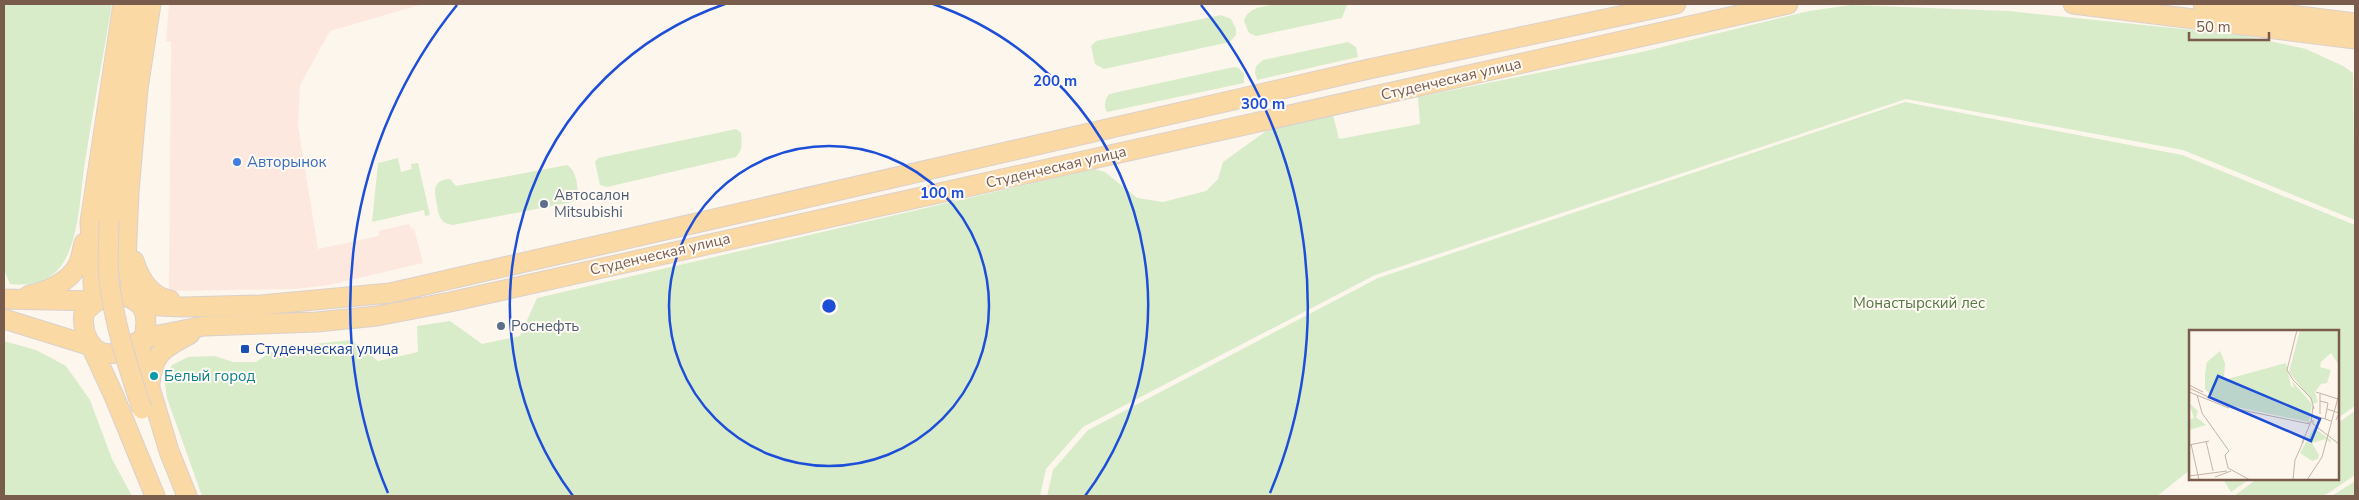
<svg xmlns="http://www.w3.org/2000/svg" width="2359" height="500" font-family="'Nunito Sans',sans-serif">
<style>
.commercial{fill:#fde8e0}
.green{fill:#d8ecc9}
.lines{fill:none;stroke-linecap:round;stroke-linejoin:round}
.major-casing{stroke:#dad1cd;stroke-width:21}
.major{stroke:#fbd9a5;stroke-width:19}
.major-bridge-casing{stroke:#dad1cd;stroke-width:21;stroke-linecap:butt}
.major-bridge{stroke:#fbd9a5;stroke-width:19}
.ring{fill:none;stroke:#1d4ed8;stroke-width:2.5}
.shop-dot{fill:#3f7fe0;stroke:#fffaf3;stroke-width:2}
.service-dot{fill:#5c6f8a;stroke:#fffaf3;stroke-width:2}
.transit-dot{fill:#1a4fb4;stroke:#fffaf3;stroke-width:2}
.culture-dot{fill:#0f9aa8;stroke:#fffaf3;stroke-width:2}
.labels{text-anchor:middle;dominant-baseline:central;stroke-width:4;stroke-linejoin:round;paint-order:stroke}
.street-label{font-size:15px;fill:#7a5c4d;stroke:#fffaf3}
.shop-label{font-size:15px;fill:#366cbe;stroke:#fffaf3;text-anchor:start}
.service-label{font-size:15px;fill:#4e5e75;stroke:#fffaf3;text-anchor:start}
.park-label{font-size:15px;fill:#537a41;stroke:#fffaf3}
.transit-label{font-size:15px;fill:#164399;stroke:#fffaf3;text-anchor:start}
.culture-label{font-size:15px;fill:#0d838f;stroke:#fffaf3;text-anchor:start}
.inset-road{fill:none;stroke:#c5b3a7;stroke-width:1}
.view{fill:#1d4ed8;fill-opacity:0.15;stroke:#1d4ed8;stroke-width:2.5}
.inset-edge{fill:none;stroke:#7a5c4d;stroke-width:2.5}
.centre{fill:#1d4ed8;stroke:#fffaf3;stroke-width:2.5}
.ring-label{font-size:15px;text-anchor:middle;font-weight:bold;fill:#1d4ed8;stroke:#fffaf3;stroke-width:4;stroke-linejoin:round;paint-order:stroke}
</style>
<rect width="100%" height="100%" fill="#fdf6ec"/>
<path class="commercial" d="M 169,4 L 423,4 L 330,31 L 300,85 L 298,126 L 318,249 L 379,236 L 378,231 L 409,224 L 411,229 L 414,228 L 423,263 L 329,285 L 295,289 L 169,291 L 171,42 L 166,41 Z"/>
<path class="green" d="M 4,4 L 112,4 C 103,57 93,109 85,162 C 80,193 80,240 61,266 C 48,283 30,286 10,284 L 4,270 Z
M 1279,4 L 1347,4 L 1347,5 L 1342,18 L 1256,36 L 1249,33 L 1244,21 C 1248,6 1266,6 1279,4 Z
M 1851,5 L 2008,11 L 2241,35 L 2306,49 L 2343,66 L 2353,73 L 2355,220 L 2183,150 L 1906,99 L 1375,275 L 1083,427 L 1046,469 L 1040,496 L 202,496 L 167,398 L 165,384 L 167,374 L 172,365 L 188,357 L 215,356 L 233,362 L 256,362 L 277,348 L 351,340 L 378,361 L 418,352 L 417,326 L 450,321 L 482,344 L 520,336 L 537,298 L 1094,169 L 1105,172 L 1137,198 L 1163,202 L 1206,191 L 1218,179 L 1223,162 L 1266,131 L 1283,125 L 1333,115 L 1339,139 L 1420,124 L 1418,97 L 1642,52 L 1809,11 Z
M 1221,15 L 1231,19 L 1236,29 L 1236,35 L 1230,42 L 1104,69 L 1095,64 L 1091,46 L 1096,41 Z
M 1348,42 L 1356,47 L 1358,57 L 1257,80 L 1255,73 L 1256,66 L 1263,60 Z
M 1234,67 L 1239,68 L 1244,74 L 1244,83 L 1107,112 C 1103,106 1105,99 1109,94 Z
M 1905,102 L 2182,155 L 2355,225 L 2355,406 L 2338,418 L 2338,331 L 2190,331 L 2190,470 L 2157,496 L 1047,496 L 1053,470 L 1088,430 L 1378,278 Z
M 736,129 L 741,133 C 742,143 743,149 736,157 L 607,187 L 600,185 L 595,162 L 598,158 Z
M 398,158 L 401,172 L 412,169 L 411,164 L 418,163 L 430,215 L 425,216 L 424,210 L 372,222 L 378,163 Z
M 567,165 C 576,169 579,189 577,198 L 573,202 L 453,225 C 449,224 445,224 442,220 C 438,216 438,210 437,205 C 434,191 432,180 450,179 L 456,186 Z
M 4,341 L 36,350 L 66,366 L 90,400 L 112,459 L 132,496 L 4,496 Z
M 2355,411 L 2355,475 L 2324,496 L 2234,496 L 2257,479 L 2338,479 L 2338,423 Z
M 2223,479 L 2250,479 L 2231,492 Z
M 2355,481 L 2355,496 L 2332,496 Z"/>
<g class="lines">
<g class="major-casing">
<path id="major" d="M 151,4 L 138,89 L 129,192 L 126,263 L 135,298 L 159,306 L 182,307 L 261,305 L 390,293 L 1369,69 L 1676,4
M 2073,4 L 2355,39
M 2203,4 L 2355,23
M 109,221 L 115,156 L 136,4
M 134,261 C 140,279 150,297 170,300
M 29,295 C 47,292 69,282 78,265 C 81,259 82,250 84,243
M 121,295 C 145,301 149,314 144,338 C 136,343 128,348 119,352 C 93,361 81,334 84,313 C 96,299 104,297 121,295 Z
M 4,299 L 94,301 L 90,222 L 123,4
M 4,319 L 91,346 L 114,396 L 155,496
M 150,384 C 153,352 163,349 190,334
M 187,496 L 169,451 L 140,355 L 140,348 L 144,338 L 204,326 L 317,322 L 377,316 L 450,302 L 1788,4"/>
</g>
<use href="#major" class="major"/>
<g class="major-bridge-casing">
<path id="major-bridge" d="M 109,221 C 109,240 107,260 109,279 C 114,323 128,367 142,409"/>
</g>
<use href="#major-bridge" class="major-bridge"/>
</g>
<g class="ring">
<circle cx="829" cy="306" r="160"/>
<path d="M573 496A319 319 0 0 1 725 4M933 4A319 319 0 0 1 1085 496"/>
<path d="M388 493A479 479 0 0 1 457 5M1201 5A479 479 0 0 1 1270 493"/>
</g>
<circle class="shop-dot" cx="237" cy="162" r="5"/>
<g class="service-dot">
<circle cx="544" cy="204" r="5"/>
<circle cx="501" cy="326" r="5"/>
</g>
<rect class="transit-dot" x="240" y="344" width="10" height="10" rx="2.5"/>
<circle class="culture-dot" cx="154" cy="376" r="5"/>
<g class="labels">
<g class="street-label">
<text transform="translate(1451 79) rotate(-13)">Студенческая улица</text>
<text transform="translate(1056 167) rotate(-13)">Студенческая улица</text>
<text transform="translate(660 254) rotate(-13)">Студенческая улица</text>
</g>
<g class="shop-label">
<text x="247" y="162">Авторынок</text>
</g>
<g class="service-label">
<text x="554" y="195">Автосалон<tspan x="554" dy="17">Mitsubishi</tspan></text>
<text x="511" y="326">Роснефть</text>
</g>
<g class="park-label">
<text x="1919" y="303">Монастырский лес</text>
</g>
<g class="transit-label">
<text x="255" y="349">Студенческая улица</text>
</g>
<g class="culture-label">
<text x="164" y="376">Белый город</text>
</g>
</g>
<g transform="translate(2189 330)">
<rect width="150" height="150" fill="#fdf6ec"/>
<path d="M 111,0 L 150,0 L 150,35 L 142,23 L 132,32 L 131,37 L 142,40 L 138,53 L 132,54 L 126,62 L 129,72 L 125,74 L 100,42 ZM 31,21 L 36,33 L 35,50 L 97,33 L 102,56 L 105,58 L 103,51 L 123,74 L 120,92 L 42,76 L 23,66 L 16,59 L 16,43 L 18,32 ZM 0,73 L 9,81 L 7,87 L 17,95 L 0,100 L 0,90 L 5,88 ZM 125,98 L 142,110 L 141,113 L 137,109 L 123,113 L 130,125 L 129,129 L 123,131 L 111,123 Z" fill="#d8ecc9"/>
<path class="inset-road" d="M 108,0 L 98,40 L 104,50 L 122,68 L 125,79M 0,55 L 14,62M 0,58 L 43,78 L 121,94 L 113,113M 0,62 L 40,78M 127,62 L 149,69M 131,64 L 131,84M 8,65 L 13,83 L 40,121 L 36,125 L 39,138 L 61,150M 131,71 L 139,73 L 136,89M 138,79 L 150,83 L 147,90M 127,86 L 142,91M 124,90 L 124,94 L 150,114M 119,93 L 122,93 L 124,76M 17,111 L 24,141M 2,114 L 10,150M 0,115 L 20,111M 0,146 L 38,141M 26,147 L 42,141M 104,150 L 106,130 L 115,110M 118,150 L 133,127 L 150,64"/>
<path class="view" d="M 29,46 L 131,89 L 122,111 L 20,67 Z"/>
<rect width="150" height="150" class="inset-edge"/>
</g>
<circle cx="829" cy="306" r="8" class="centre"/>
<g class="ring-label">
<text x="1055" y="86">200 m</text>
<text x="1263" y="109">300 m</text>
<text x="942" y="198">100 m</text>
</g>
<rect width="2359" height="500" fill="none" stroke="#7a5c4d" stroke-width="10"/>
<path d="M2189 32v8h80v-8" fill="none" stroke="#7a5c4d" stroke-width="2.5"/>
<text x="2196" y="32" font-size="15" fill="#7a5c4d" stroke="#fffaf3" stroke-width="4" paint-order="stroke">50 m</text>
</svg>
